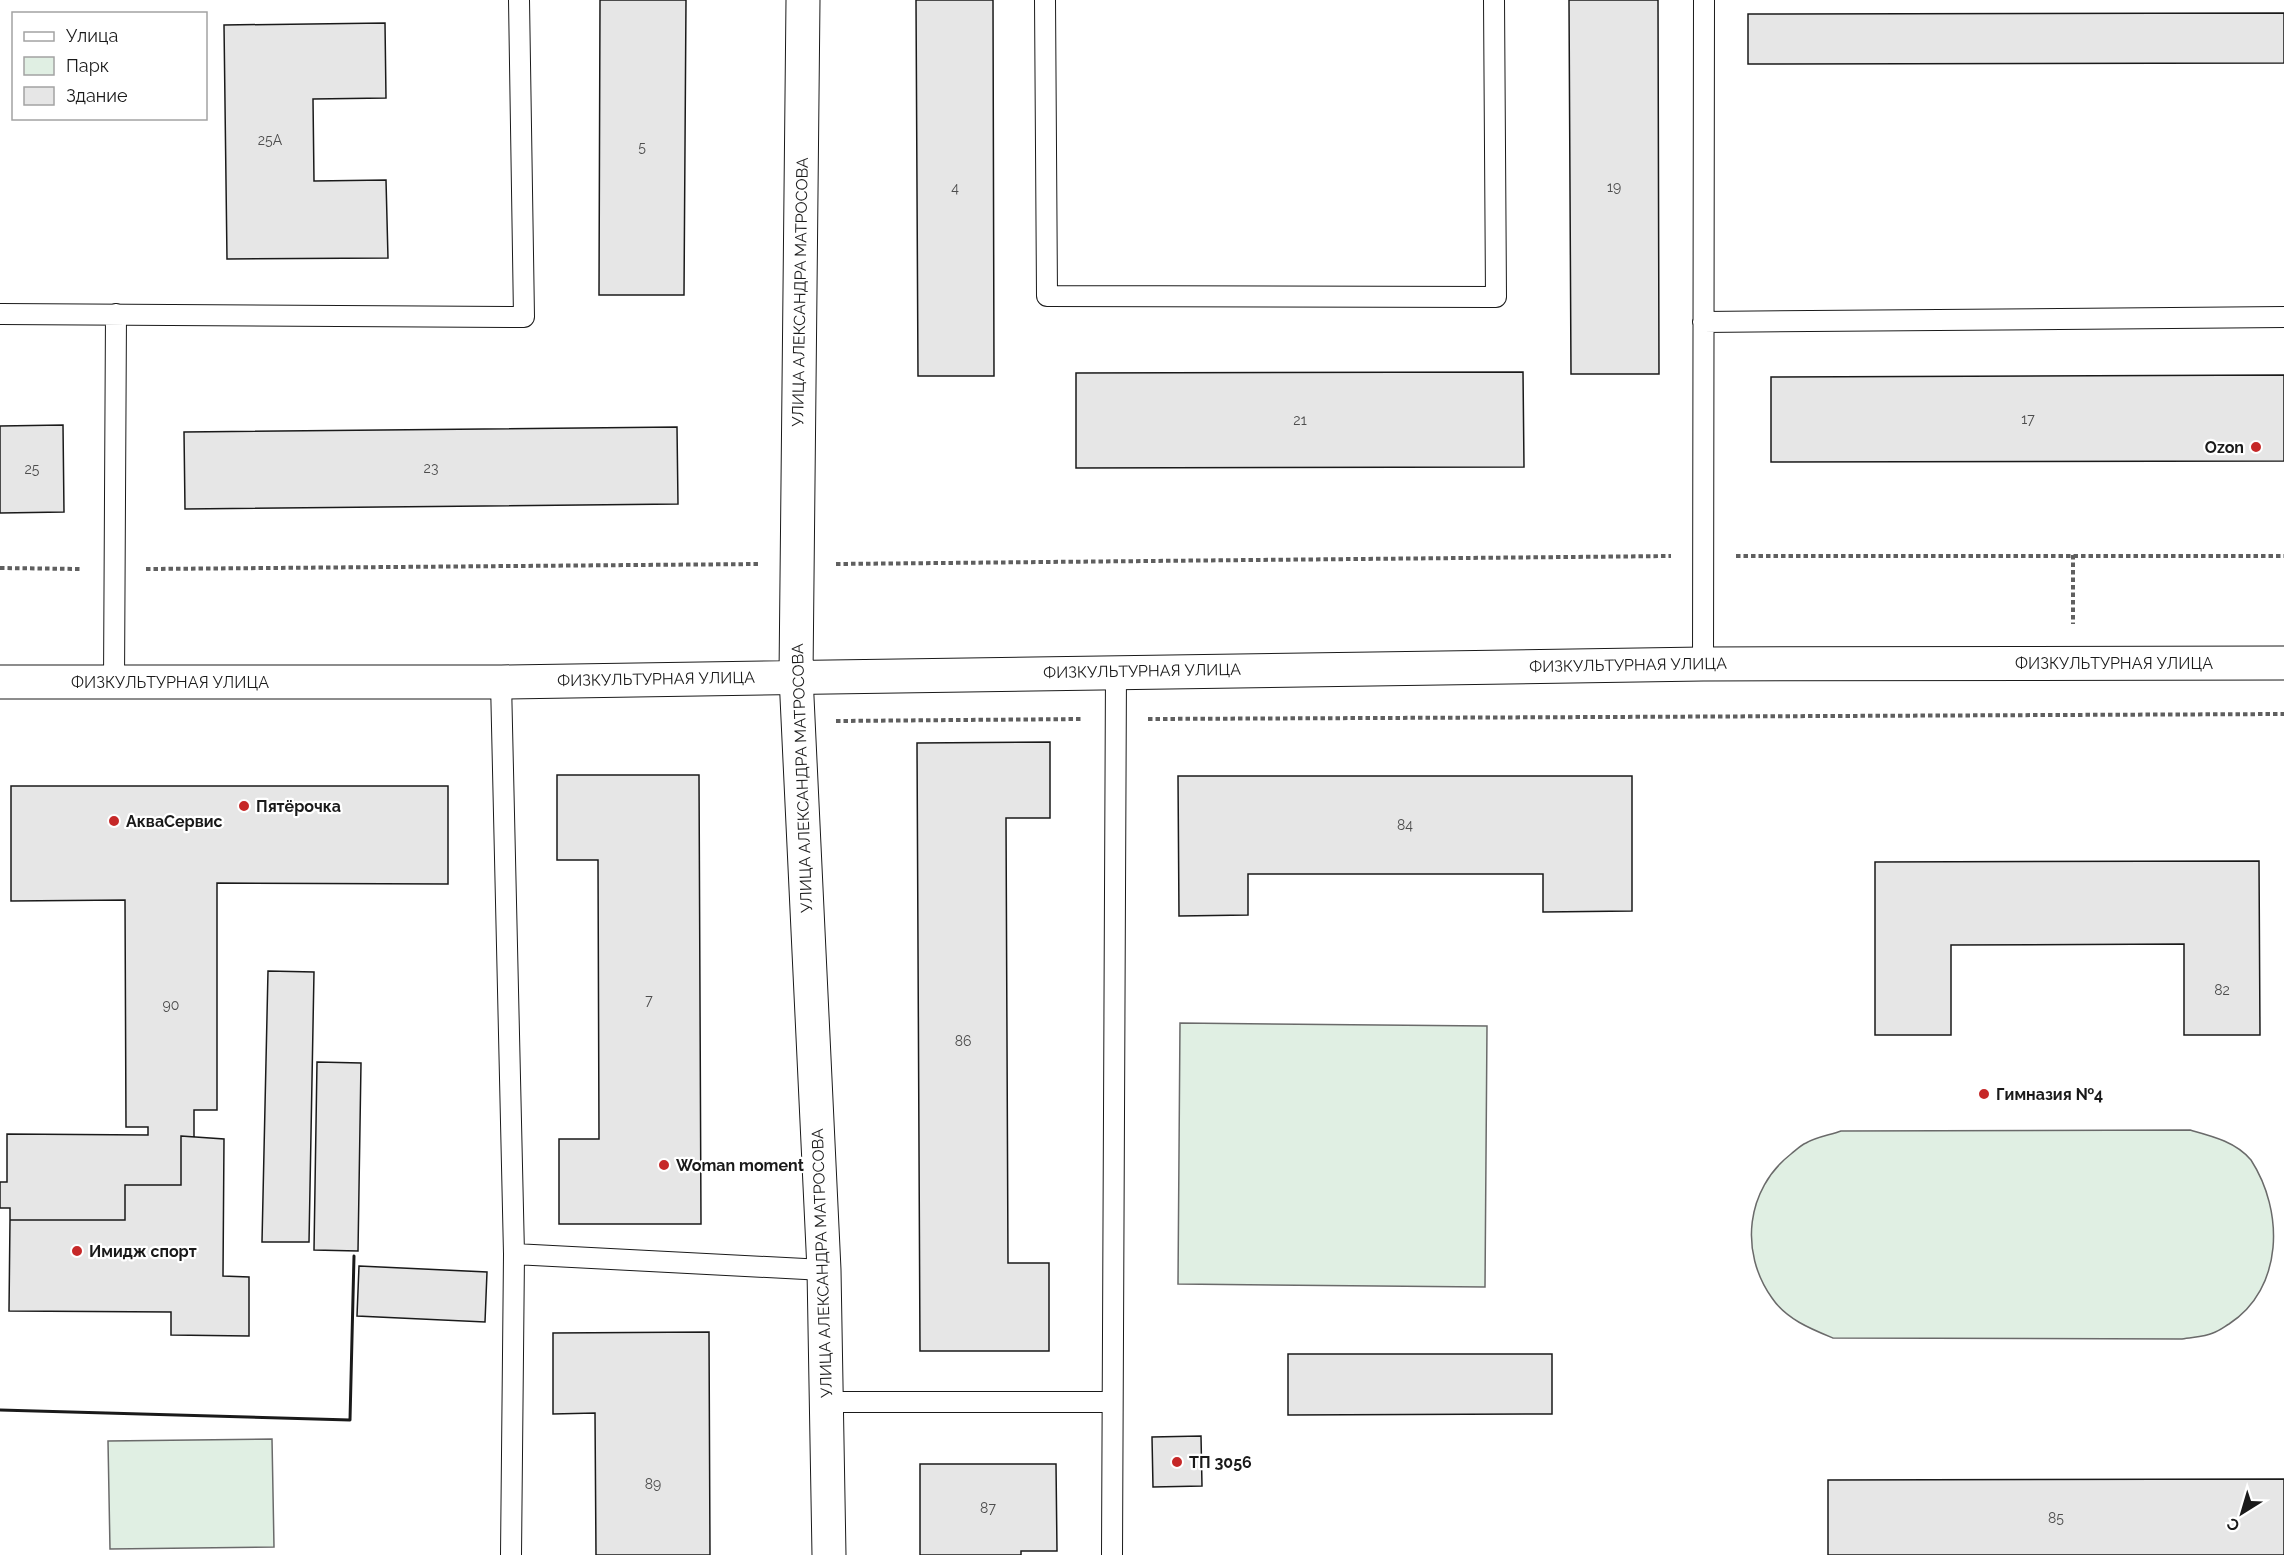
<svg xmlns="http://www.w3.org/2000/svg" width="2284" height="1555" font-family="Raleway,sans-serif">
<style>
.green{fill:#e0efe3;stroke:#6a6a6a;stroke-width:1.5}
.building{fill:#e6e6e6;stroke:#1a1a1a;stroke-width:1.5}
.lines{fill:none;stroke-linecap:round;stroke-linejoin:round}
.lane-casing{stroke:#1a1a1a;stroke-width:22}
.secondary-casing{stroke:#1a1a1a;stroke-width:35}
.path{stroke:#5f5f5f;stroke-width:4;stroke-dasharray:4.5 3;stroke-linecap:butt}
.lane{stroke:#fff;stroke-width:20}
.secondary{stroke:#fff;stroke-width:33}
.wall{stroke:#1a1a1a;stroke-width:3}
.poi-dot{fill:#c62828;stroke:#fff;stroke-width:2}
.labels{text-anchor:middle;dominant-baseline:central;stroke-width:4.5;stroke-linejoin:round;paint-order:stroke}
.number-label{font-size:14px;fill:#4d4d4d}
.street-label{font-size:16px;fill:#1a1a1a;stroke:#fff}
.poi-label{font-size:16px;font-weight:bold;fill:#1a1a1a;stroke:#fff;text-anchor:start}
</style>
<rect width="100%" height="100%" fill="#fff"/>
<path class="green" d="M 1180,1023 L 1487,1026 L 1485,1287 L 1178,1284 Z
M 2190,1130 C 2212,1136 2236,1142 2251,1160 C 2284,1211 2284,1288 2229,1324 C 2224,1327 2219,1331 2213,1333 C 2204,1337 2192,1337 2182,1339 L 1833,1338 C 1811,1329 1786,1319 1772,1298 C 1739,1252 1746,1189 1791,1154 C 1796,1150 1801,1145 1806,1143 C 1816,1137 1830,1135 1841,1131 Z
M 272,1439 L 274,1547 L 110,1549 L 108,1441 Z"/>
<path class="building" d="M 600,0 L 686,0 L 684,295 L 599,295 Z
M 916,0 L 993,0 L 994,376 L 918,376 Z
M 1569,0 L 1658,0 L 1659,374 L 1571,374 Z
M 2284,13 L 2284,63 L 1748,64 L 1748,14 Z
M 385,23 L 386,98 L 313,99 L 314,181 L 386,180 L 388,258 L 227,259 L 224,25 Z
M 1523,372 L 1524,467 L 1076,468 L 1076,373 Z
M 2284,375 L 2284,461 L 1771,462 L 1771,377 Z
M 63,425 L 64,512 L 0,513 L 0,426 Z
M 677,427 L 678,504 L 185,509 L 184,432 Z
M 1050,742 L 1050,818 L 1006,818 L 1008,1263 L 1049,1263 L 1049,1351 L 920,1351 L 917,743 Z
M 557,775 L 699,775 L 701,1224 L 559,1224 L 559,1139 L 599,1139 L 598,860 L 557,860 Z
M 1178,776 L 1632,776 L 1632,911 L 1543,912 L 1543,874 L 1248,874 L 1248,915 L 1179,916 Z
M 11,786 L 448,786 L 448,884 L 217,883 L 217,1110 L 194,1110 L 194,1137 L 181,1136 L 181,1185 L 125,1185 L 125,1220 L 10,1220 L 10,1208 L 0,1208 L 0,1182 L 7,1182 L 7,1134 L 148,1135 L 148,1127 L 126,1127 L 125,900 L 11,901 Z
M 2259,861 L 2260,1035 L 2184,1035 L 2184,944 L 1951,945 L 1951,1035 L 1875,1035 L 1875,862 Z
M 268,971 L 314,972 L 309,1242 L 262,1242 Z
M 317,1062 L 361,1063 L 358,1251 L 314,1250 Z
M 181,1136 L 224,1139 L 223,1276 L 249,1277 L 249,1336 L 171,1335 L 171,1312 L 9,1311 L 10,1220 L 125,1220 L 125,1185 L 181,1185 Z
M 359,1266 L 487,1272 L 485,1322 L 357,1316 Z
M 709,1332 L 710,1555 L 596,1555 L 595,1413 L 553,1414 L 553,1333 Z
M 1288,1354 L 1552,1354 L 1552,1414 L 1288,1415 Z
M 1201,1436 L 1202,1486 L 1153,1487 L 1152,1437 Z
M 920,1464 L 1056,1464 L 1057,1551 L 1021,1551 L 1021,1555 L 920,1555 Z
M 2284,1479 L 2284,1555 L 1828,1555 L 1828,1480 Z"/>
<g class="lines">
<g class="lane-casing">
<path id="lane" d="M 1045,0 L 1047,296 L 1496,297 L 1494,0
M 0,314 L 524,317 L 519,0
M 1703,322 L 2284,317
M 1703,664 L 1704,0
M 114,682 L 116,314
M 501,682 L 514,1254 L 511,1555
M 514,1254 L 824,1270
M 826,1402 L 1112,1402
M 1112,1555 L 1116,672"/>
</g>
<g class="secondary-casing">
<path id="secondary" d="M 803,0 L 796,676 L 824,1270 L 829,1555
M 0,682 L 501,682 L 1703,664 L 2284,663"/>
</g>
<path class="path" d="M 2073,555 L 2073,624
M 1736,556 L 2284,556
M 836,564 L 1671,556
M 0,568 L 81,569
M 146,569 L 759,564
M 1148,719 L 2284,714
M 836,721 L 1083,719"/>
<use href="#lane" class="lane"/>
<use href="#secondary" class="secondary"/>
<path class="wall" d="M 0,1410 L 350,1420 L 354,1256"/>
</g>
<g class="poi-dot">
<circle cx="2256" cy="447" r="6"/>
<circle cx="244" cy="806" r="6"/>
<circle cx="114" cy="821" r="6"/>
<circle cx="1984" cy="1094" r="6"/>
<circle cx="664" cy="1165" r="6"/>
<circle cx="77" cy="1251" r="6"/>
<circle cx="1177" cy="1462" r="6"/>
</g>
<g class="labels">
<g class="number-label">
<text x="270" y="140">25А</text>
<text x="642" y="147">5</text>
<text x="1614" y="187">19</text>
<text x="955" y="188">4</text>
<text x="2028" y="419">17</text>
<text x="1300" y="420">21</text>
<text x="431" y="468">23</text>
<text x="32" y="469">25</text>
<text x="1405" y="825">84</text>
<text x="2222" y="990">82</text>
<text x="649" y="1000">7</text>
<text x="171" y="1005">90</text>
<text x="963" y="1041">86</text>
<text x="653" y="1484">89</text>
<text x="988" y="1508">87</text>
<text x="2056" y="1518">85</text>
</g>
<g class="street-label">
<text transform="translate(800 292) rotate(-89)">УЛИЦА АЛЕКСАНДРА МАТРОСОВА</text>
<text x="2114" y="663">ФИЗКУЛЬТУРНАЯ УЛИЦА</text>
<text transform="translate(1628 665) rotate(-1)">ФИЗКУЛЬТУРНАЯ УЛИЦА</text>
<text transform="translate(1142 671) rotate(-1)">ФИЗКУЛЬТУРНАЯ УЛИЦА</text>
<text transform="translate(656 679) rotate(-1)">ФИЗКУЛЬТУРНАЯ УЛИЦА</text>
<text x="170" y="682">ФИЗКУЛЬТУРНАЯ УЛИЦА</text>
<text transform="translate(802 778) rotate(-92)">УЛИЦА АЛЕКСАНДРА МАТРОСОВА</text>
<text transform="translate(822 1263) rotate(-92)">УЛИЦА АЛЕКСАНДРА МАТРОСОВА</text>
</g>
<g class="poi-label">
<text x="2244" y="447" text-anchor="end">Ozon</text>
<text x="256" y="806">Пятёрочка</text>
<text x="126" y="821">АкваСервис</text>
<text x="1996" y="1094">Гимназия №4</text>
<text x="676" y="1165">Woman moment</text>
<text x="89" y="1251">Имидж спорт</text>
<text x="1189" y="1462">ТП 3056</text>
</g>
</g>
<rect x="12" y="12" width="195" height="108" fill="#ffffff" stroke="#a3a3a3" stroke-width="1.5"/>
<rect x="24" y="32" width="30" height="9" fill="#ffffff" stroke="#a3a3a3" stroke-width="1.5"/>
<text x="66" y="42" font-size="18" fill="#1a1a1a">Улица</text>
<rect x="24" y="57" width="30" height="18" fill="#e0efe3" stroke="#a3a3a3" stroke-width="1.5"/>
<text x="66" y="72" font-size="18" fill="#1a1a1a">Парк</text>
<rect x="24" y="87" width="30" height="18" fill="#e6e6e6" stroke="#a3a3a3" stroke-width="1.5"/>
<text x="66" y="102" font-size="18" fill="#1a1a1a">Здание</text>
<g transform="translate(2242 1513) rotate(217)" stroke="#ffffff" stroke-width="4.5" paint-order="stroke">
<path d="M0-4.5L10 22L0 15L-10 22Z" fill="#1a1a1a"/>
<text y="-9" font-size="16" font-weight="bold" text-anchor="middle" fill="#1a1a1a">С</text>
</g>
</svg>
